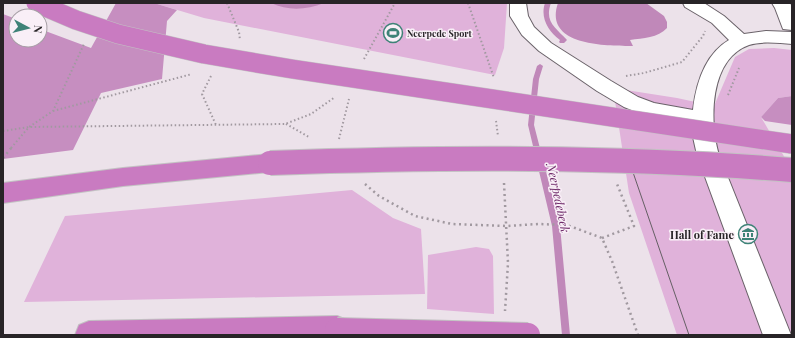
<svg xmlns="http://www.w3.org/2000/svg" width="795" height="338" font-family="'Playfair Display',serif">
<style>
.green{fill:#e0b2da}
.forest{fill:#c68ec0}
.water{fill:#c088b9}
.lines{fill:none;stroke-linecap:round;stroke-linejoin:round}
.stream{fill:#c088b9;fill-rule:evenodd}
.minor-casing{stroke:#6a6269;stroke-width:2}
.highway-casing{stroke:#c3c2c3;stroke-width:2}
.path-far1{stroke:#a199a0;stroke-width:2;stroke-dasharray:1.5 2.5;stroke-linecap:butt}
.path{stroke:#a199a0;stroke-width:2.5;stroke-dasharray:2 3.5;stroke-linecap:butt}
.minor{fill:#fff;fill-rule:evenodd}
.highway{fill:#c97bc1;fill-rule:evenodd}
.tram{stroke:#655f64;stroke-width:1}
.highway-bridge-far1-casing{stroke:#c3c2c3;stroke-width:20;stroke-linecap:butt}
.highway-bridge-casing{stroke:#c3c2c3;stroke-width:26;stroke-linecap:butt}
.highway-bridge-far1{stroke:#c97bc1;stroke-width:19}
.highway-bridge{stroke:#c97bc1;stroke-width:24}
.labels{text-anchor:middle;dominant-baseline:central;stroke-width:3;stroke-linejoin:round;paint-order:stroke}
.far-poi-label{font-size:9px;font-weight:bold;fill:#282427;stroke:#f9eff7;text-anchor:start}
.poi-label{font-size:11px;font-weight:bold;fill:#282427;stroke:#f9eff7;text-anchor:end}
.water-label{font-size:12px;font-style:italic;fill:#702d6b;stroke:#f9eff7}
</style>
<rect width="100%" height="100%" fill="#ece2ea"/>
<path class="green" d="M 154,3 L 507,3 L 504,48 L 495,75 L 204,18 Z
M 774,48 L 792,50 L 792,96 L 778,98 L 761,117 L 792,170 L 792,335 L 677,335 L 629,193 L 613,88 L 677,98 L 714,106 L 735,57 L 749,49 Z
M 352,190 L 393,218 L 421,229 L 425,294 L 24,302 L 65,216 Z
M 476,247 L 489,249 L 493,256 L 494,314 L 427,309 L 428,255 Z"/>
<path class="forest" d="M 116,3 L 154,3 L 177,10 L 167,21 L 162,79 L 101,93 L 73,150 L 3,159 L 3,14 L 16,19 L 16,40 L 40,40 L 40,29 L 91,48 Z
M 792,96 L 792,125 L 765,121 L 761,117 L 778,98 Z"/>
<path class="water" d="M 271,3 L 324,3 C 306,10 288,11 271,3 Z
M 558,3 L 646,3 L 664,16 L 667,22 L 667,28 C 658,38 643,38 630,40 L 633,46 C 606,46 543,46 558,3 Z"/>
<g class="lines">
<path class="stream" d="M 545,3 L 551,3 C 544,22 556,28 567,40 L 564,43 L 560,43 L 559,42 L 560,40 C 548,31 540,18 545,3 Z
M 540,64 L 543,66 L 539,79 L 534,125 L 560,226 L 570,335 L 562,335 L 552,226 L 528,125 L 533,79 L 537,66 Z"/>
<g class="minor-casing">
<path id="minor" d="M 510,3 L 526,3 L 528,16 L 534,27 L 551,43 L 611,81 L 638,97 L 654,103 L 693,110 C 696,84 705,54 729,40 L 712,23 L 685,7 L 683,3 L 704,3 L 724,16 L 744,34 L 766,31 L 792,32 L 792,44 C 778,43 762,41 749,45 C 709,59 709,122 719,155 L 791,335 L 763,335 L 697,155 L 693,137 L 692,126 L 644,115 L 624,107 L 597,91 L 539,51 L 522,35 L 510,16 Z
M 772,3 L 790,3 L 792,7 L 792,30 L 783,29 L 775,8 Z"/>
</g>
<g class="highway-casing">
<path id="highway" d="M 270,154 L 278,157 L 281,163 L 278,169 L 270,172 L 123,186 L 3,203 L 3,183 L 123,168 Z
M 337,316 L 347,320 L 351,330 L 349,335 L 75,335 L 79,325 L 89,321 Z"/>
</g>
<path class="path-far1" d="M 227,3 L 239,32 L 240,40
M 468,3 L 494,78
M 364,59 L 395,3
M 211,76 L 202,94 L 216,125
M 626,76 L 644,73 L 682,62 L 703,36 L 705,31
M 728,95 L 739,68
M 53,111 L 192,74
M 496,121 L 498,136
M 286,124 L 309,137
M 3,131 L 29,127 L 285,124 L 311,114 L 335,97
M 339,139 L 349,99
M 11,148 L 29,127 L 53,111 L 84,44"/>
<path class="path" d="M 3,158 L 12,147
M 504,183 L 508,263 L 505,311
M 365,184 L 379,196 L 415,216 L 452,224 L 507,226 L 538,224 L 567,225 L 602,238 L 612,261 L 638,335
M 602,238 L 634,226 L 617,184"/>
<use href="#minor" class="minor"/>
<use href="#highway" class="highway"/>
<path class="tram" d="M 626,152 L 689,335"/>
<g class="highway-bridge-far1-casing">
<path id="highway-bridge-far1" d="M 36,3 L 76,20 L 118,34 L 204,54 L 292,69 L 792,144"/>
</g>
<g class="highway-bridge-casing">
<path id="highway-bridge" d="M 270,163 C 444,157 618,156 792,170
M 337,330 L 528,335"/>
</g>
<use href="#highway-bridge-far1" class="highway-bridge-far1"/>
<use href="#highway-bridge" class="highway-bridge"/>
</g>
<defs>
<g id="stadium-ring" transform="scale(1)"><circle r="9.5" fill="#f9eff7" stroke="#3e8277" stroke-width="1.5"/><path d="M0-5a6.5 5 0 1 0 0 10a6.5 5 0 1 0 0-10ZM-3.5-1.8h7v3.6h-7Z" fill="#3e8277"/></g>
<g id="museum-ring" transform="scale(1)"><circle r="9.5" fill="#f9eff7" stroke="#3e8277" stroke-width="1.5"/><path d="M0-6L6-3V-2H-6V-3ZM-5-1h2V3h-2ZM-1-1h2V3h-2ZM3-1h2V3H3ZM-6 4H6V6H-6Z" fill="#3e8277"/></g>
</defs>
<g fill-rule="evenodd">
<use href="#stadium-ring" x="393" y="33"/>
<use href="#museum-ring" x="748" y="234"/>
</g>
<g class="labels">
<g class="far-poi-label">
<text x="407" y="33">Neerpede Sport</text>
</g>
<g class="poi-label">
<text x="734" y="234">Hall of Fame</text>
</g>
<g class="water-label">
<text transform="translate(559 198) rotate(78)">Neerpedebeek</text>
</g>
</g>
<rect width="795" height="338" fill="none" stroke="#282427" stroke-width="8"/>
<g transform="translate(28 28) rotate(97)"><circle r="19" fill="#f9eff7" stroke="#a59ea4"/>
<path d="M0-3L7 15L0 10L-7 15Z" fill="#3e8277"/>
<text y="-6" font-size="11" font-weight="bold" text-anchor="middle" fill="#282427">N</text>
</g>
</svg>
